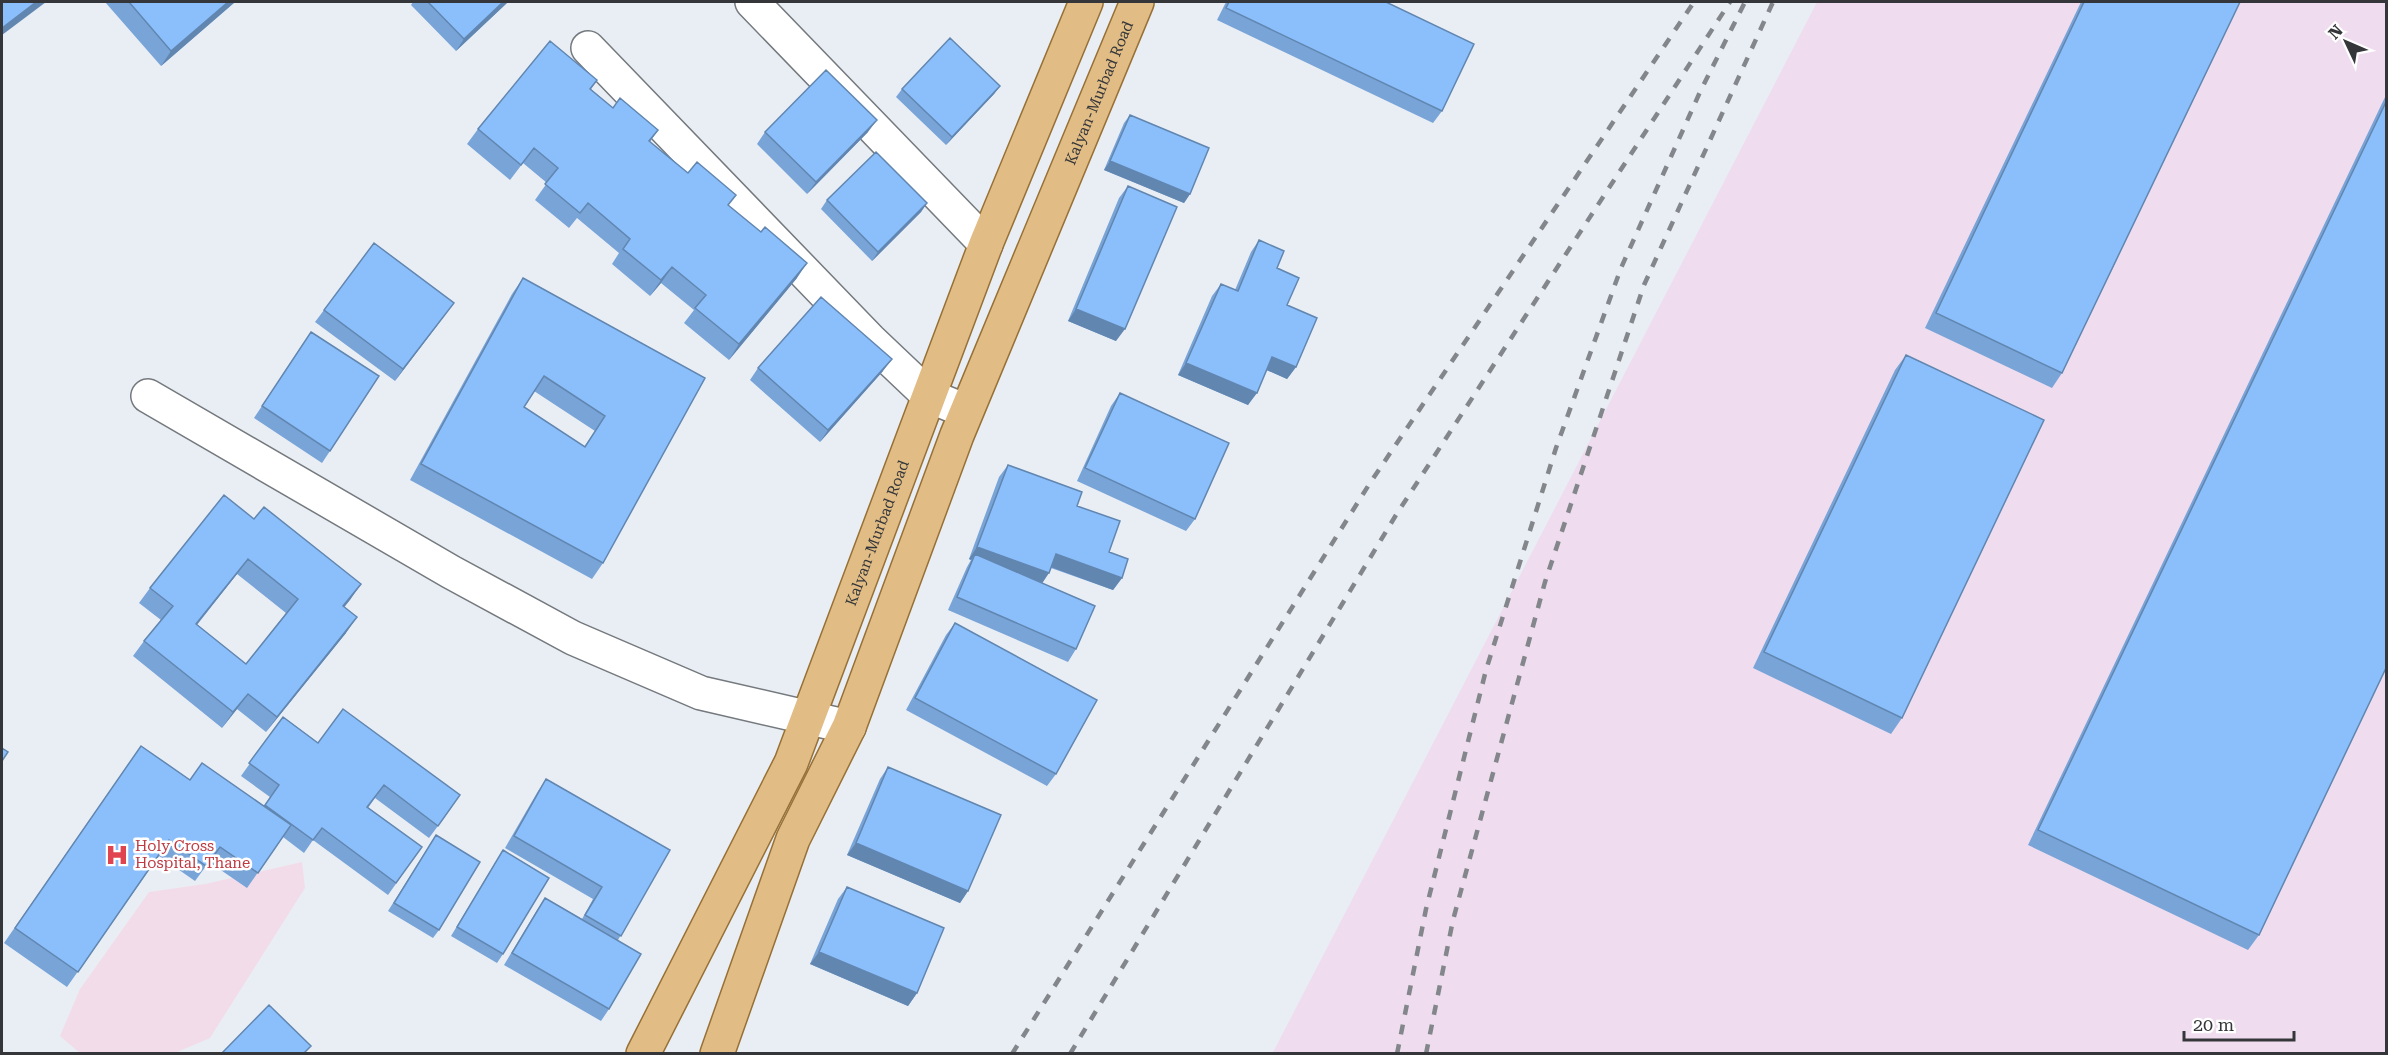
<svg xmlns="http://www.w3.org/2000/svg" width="2388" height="1055" font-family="'Roboto Serif',serif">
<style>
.industrial{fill:#efddef}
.medical{fill:#f3dce9}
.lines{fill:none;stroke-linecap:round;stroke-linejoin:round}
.minor-casing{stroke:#74797e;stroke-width:36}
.major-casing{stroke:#977035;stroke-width:36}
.minor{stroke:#fff;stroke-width:33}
.major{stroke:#e1bc85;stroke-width:33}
.rail{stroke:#83868b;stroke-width:4.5;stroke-dasharray:10 10;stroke-linecap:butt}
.wall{fill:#78a4d8;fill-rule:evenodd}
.shaded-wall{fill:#6186b0}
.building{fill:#8bbffb;stroke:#6186b0;stroke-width:1.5;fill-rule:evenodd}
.labels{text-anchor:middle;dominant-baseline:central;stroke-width:5;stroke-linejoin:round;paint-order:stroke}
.street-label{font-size:15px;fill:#343639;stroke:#fff}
.health-label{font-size:15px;fill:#be3a42;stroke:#fff;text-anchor:start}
</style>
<rect width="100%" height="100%" fill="#e9eef5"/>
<path class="industrial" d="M 1817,2 L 2386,2 L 2386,1053 L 1272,1054 Z"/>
<path class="medical" d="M 302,862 L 305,888 L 210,1038 L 175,1053 L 81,1054 L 60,1036 L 80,989 L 149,892 L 205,884 Z"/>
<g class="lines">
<g class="minor-casing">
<path id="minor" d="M 752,2 L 986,244
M 588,48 L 870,340 L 929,396 L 966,411
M 148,396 L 451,572 L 573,638 L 701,693 L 849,727"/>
</g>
<g class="major-casing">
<g id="major">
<path id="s1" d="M 643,1054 L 791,763 L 986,244 L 1086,2"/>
<path id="s2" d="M 717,1054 L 793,839 L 849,727 L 957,435 L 1137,2"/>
</g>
</g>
<use href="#minor" class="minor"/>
<use href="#major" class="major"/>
<path class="rail" d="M 1012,1054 L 1370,483 L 1694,2
M 1070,1054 L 1396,515 L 1730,2
M 1397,1054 L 1426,909 L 1486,670 L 1556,448 L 1621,268 L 1700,92 L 1745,2
M 1426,1054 L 1453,920 L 1545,582 L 1644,285 L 1773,2"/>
</g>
<path class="wall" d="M 105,2 L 235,2 L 161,66 Z
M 413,2 L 508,2 L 456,51 L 411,5 Z
M 1226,2 L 1386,2 L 1442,111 L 1433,123 L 1217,20 Z
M 2081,2 L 2240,2 L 2062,373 L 2052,388 L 1925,328 Z
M 597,80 L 591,89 L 613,108 L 658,130 L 650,142 L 728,206 L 797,278 L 729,360 L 684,323 L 694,310 L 661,283 L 650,296 L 612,264 L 619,253 L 577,218 L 569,228 L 535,200 L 547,183 L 523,163 L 510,180 L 467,144 L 478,129 Z
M 1000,86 L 994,94 L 946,145 L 896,97 L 902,89 Z
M 2386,95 L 2386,668 L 2259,935 L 2248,950 L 2028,845 Z
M 1130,115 L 1190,194 L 1184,203 L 1104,170 L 1124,123 Z
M 765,132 L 868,132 L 807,194 L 757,144 Z
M 1128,186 L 1116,341 L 1068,321 L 1119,198 Z
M 827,200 L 927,203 L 921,212 L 872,261 L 821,209 Z
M 1259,240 L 1277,268 L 1296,367 L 1287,379 L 1267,370 L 1248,405 L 1178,375 L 1212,296 L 1221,284 L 1235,290 L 1251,252 Z
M 523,278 L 705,378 L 603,563 L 592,579 L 410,480 L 512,294 ZM 534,391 L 595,431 L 584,447 L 524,407 Z
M 324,310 L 445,315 L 395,381 L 315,322 Z
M 303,344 L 330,451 L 322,463 L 254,418 Z
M 1906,355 L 1902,718 L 1891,734 L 1753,668 L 1895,370 Z
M 758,368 L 883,371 L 820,442 L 750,380 Z
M 1120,393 L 1195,519 L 1186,531 L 1077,481 L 1111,406 Z
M 1008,465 L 1077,506 L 1109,552 L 1122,578 L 1113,590 L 1051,568 L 1042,583 L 1076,649 L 1068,662 L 948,610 L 967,567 L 971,560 L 969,559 L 999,477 Z
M 254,519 L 361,584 L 344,607 L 346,633 L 266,732 L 237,709 L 222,728 L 133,656 L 144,641 L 161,620 L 139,603 L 150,588 ZM 237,574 L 286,613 L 246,664 L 197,625 Z
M 955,623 L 1056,774 L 1047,786 L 906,710 L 946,635 Z
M 283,717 L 318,743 L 452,807 L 429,838 L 375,798 L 368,808 L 422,847 L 388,895 L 313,840 L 304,853 L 283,837 L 247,888 L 209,862 L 195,881 L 159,856 L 67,987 L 4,943 L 141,746 L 190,780 L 264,806 L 270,797 L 241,776 Z
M 888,767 L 968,891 L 960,903 L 847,855 L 880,779 Z
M 546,779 L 670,850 L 618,940 L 609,1009 L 601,1021 L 504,965 L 537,910 L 545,898 L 582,919 L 593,899 L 505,848 L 538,791 Z
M 436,835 L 439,930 L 433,938 L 388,911 Z
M 503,850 L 503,954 L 497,963 L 451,936 Z
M 847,887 L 917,993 L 908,1006 L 810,964 L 838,899 Z"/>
<path class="shaded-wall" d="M 36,2 L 46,2 L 2,35 L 2,28 Z
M 228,2 L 235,2 L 161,66 L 171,51 Z
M 503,2 L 508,2 L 456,51 L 464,39 Z
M 1000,86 L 994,94 L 946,145 L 952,137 Z
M 877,120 L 868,132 L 807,194 L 816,182 Z
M 1110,161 L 1190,194 L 1184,203 L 1104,170 Z
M 927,203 L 921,212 L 872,261 L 878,252 Z
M 807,263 L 797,278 L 729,360 L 739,344 Z
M 672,267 L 661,283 L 650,296 L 661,280 Z
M 454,303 L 445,315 L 395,381 L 403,369 Z
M 1076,309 L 1125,329 L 1116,341 L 1068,321 Z
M 1272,357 L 1296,367 L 1287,379 L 1264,369 Z
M 892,359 L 883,371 L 820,442 L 828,430 Z
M 1186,363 L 1257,393 L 1248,405 L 1178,375 Z
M 977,547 L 1049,573 L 1041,585 L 975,554 L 971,560 L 969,559 Z
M 1056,554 L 1122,578 L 1113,590 L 1048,566 Z
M 248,559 L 237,574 L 185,639 L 196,624 Z
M 361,584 L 350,600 L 333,621 L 343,606 Z
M 357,617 L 346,633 L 266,732 L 277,717 Z
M 248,694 L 237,709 L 222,728 L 233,712 Z
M 856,843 L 968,891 L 960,903 L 847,855 Z
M 819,952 L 917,993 L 908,1006 L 810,964 Z"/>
<path class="building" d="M 2,2 L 36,2 L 2,28 Z
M 129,2 L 228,2 L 171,51 Z
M 428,2 L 503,2 L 464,39 Z
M 1229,2 L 1386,2 L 1474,44 L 1442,111 L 1226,8 Z
M 2084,2 L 2240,2 L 2062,373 L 1936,313 Z
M 950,38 L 1000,86 L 952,137 L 902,89 Z
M 550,41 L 597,80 L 590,89 L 613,108 L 620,98 L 658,130 L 649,141 L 688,173 L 697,162 L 736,195 L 728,205 L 761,232 L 765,227 L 807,263 L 739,344 L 695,308 L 706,295 L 672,267 L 661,280 L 623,249 L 630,239 L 588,203 L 580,213 L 545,184 L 558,168 L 534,148 L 521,165 L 478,129 Z
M 826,70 L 877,120 L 816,182 L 765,132 Z
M 2386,102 L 2386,668 L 2259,935 L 2038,830 Z
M 1130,115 L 1209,148 L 1190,194 L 1110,161 Z
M 876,152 L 927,203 L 878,252 L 827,200 Z
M 1128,186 L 1177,207 L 1125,329 L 1076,309 Z
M 1259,240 L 1284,251 L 1277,268 L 1299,278 L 1287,305 L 1317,318 L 1296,367 L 1272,357 L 1257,393 L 1186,363 L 1221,284 L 1238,291 Z
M 374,243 L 454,303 L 403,369 L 324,310 Z
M 523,278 L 705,378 L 603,563 L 421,464 ZM 544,376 L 605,416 L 585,447 L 524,407 Z
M 821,297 L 892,359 L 828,430 L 758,368 Z
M 311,332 L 379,376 L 330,451 L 262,406 Z
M 1906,355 L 2044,420 L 1902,718 L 1764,652 Z
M 1120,393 L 1229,443 L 1195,519 L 1085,468 Z
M 1008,465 L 1082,492 L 1077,506 L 1120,521 L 1109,552 L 1128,559 L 1122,578 L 1056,554 L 1049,573 L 977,547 Z
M 224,495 L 254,519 L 264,507 L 361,584 L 343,606 L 357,617 L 277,717 L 248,694 L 233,712 L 144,641 L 173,606 L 150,588 ZM 248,559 L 298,599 L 246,664 L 196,624 Z
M 975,554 L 1095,606 L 1076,649 L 957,597 Z
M 955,623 L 1097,700 L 1056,774 L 915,698 Z
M 343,709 L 460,795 L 438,826 L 384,785 L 367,807 L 422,847 L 396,883 L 322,828 L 313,840 L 265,805 L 279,785 L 249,763 L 283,717 L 318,743 Z
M 141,746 L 190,780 L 202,763 L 291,825 L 258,873 L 220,847 L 206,866 L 169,840 L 78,972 L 15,928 Z
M 2,748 L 8,752 L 2,761 Z
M 888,767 L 1001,815 L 968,891 L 856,843 Z
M 546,779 L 670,850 L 621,936 L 585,915 L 602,887 L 514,836 Z
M 436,835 L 480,862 L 439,930 L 394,903 Z
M 503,850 L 549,878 L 503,954 L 457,927 Z
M 847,887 L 944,928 L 917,993 L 819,952 Z
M 545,898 L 641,954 L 609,1009 L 512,953 Z
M 269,1005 L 311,1046 L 304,1053 L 222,1053 Z"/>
<defs>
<g id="hospital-bare" transform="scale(1.8)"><path d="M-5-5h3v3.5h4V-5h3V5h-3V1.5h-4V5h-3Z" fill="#e0444e" stroke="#fff" stroke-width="2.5" paint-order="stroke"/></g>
</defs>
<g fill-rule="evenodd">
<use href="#hospital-bare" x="117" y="855"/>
</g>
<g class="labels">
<g class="street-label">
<text stroke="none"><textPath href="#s2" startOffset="1035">Kalyan-Murbad Road</textPath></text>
<text stroke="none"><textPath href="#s1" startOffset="572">Kalyan-Murbad Road</textPath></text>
</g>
<g class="health-label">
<text x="135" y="846">Holy Cross<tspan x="135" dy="17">Hospital, Thane</tspan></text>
</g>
</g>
<rect width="2388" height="1055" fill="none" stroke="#343639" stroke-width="6"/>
<g transform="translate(2346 42) rotate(314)" stroke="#ffffff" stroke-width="4.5" paint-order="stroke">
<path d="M0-4.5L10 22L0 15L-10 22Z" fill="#343639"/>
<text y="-9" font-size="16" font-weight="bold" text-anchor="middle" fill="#343639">N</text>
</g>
<path d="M2184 1031v9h110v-9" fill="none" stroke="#343639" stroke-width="3"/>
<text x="2193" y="1031" font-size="18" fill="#343639" stroke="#ffffff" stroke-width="4.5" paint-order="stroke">20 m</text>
</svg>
